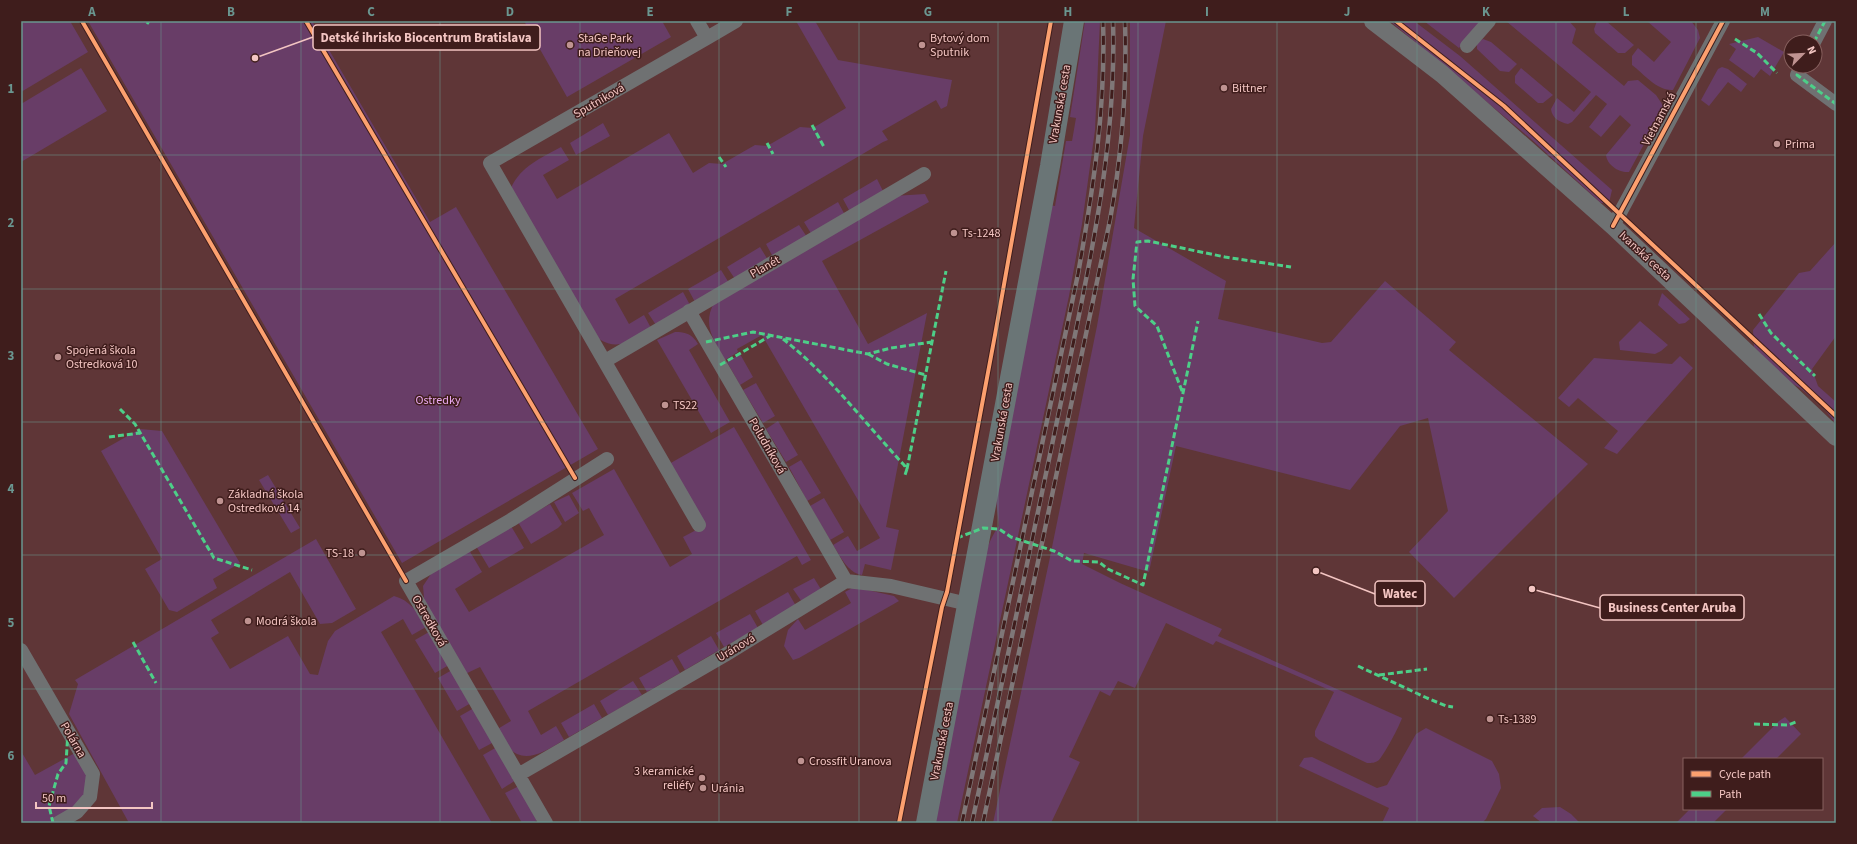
<svg xmlns="http://www.w3.org/2000/svg" width="1857" height="844" font-family="'Source Sans 3',sans-serif">
<style>
.green{fill:#683d67}
.lines{fill:none;stroke-linecap:round;stroke-linejoin:round}
.minor{stroke:#6f7172;stroke-width:14}
.tertiary{stroke:#6f7172;stroke-width:18}
.secondary{stroke:#6a7576;stroke-width:20}
.rail-casing{stroke:#7f7778;stroke-width:4.5}
.rail{stroke:#3f1d1c;stroke-width:3;stroke-dasharray:9;stroke-linecap:butt}
.quiet{stroke:#4dcf88;stroke-width:3;stroke-dasharray:6 3;stroke-linecap:butt}
.cycleway-casing{stroke:#3f1d1c;stroke-width:6}
.cycleway{stroke:#fca06f;stroke-width:4}
.grid{fill:none;stroke:#6a9690;stroke-width:1;stroke-opacity:0.55}
.poi-dot{fill:#bf9391;stroke:#3f1d1c;stroke-width:1.5}
.labels{text-anchor:middle;dominant-baseline:central;stroke-width:3;stroke-linejoin:round;paint-order:stroke}
.poi-label{font-size:12px;fill:#f3c5c2;stroke:#3f1d1c;text-anchor:start}
.street-label{font-size:12px;fill:#f3c5c2;stroke:#3f1d1c}
.park-label{font-size:12px;fill:#edacf5;stroke:#3f1d1c}
.leader{fill:none;stroke:#f3c5c2;stroke-width:1.5}
.callout-dot{fill:#f3c5c2;stroke:#3f1d1c;stroke-width:1.5}
.callout{fill:#3f1d1c;stroke:#f3c5c2;stroke-width:1.5}
.callout-label{font-size:13px;text-anchor:middle;font-weight:bold;fill:#f3c5c2}
.neatline{fill:none;stroke:#6a9690;stroke-width:1.5}
.grid-label{font-size:13px;text-anchor:middle;font-weight:bold;fill:#6a9690}
</style>
<rect width="100%" height="100%" fill="#5f3637"/>
<path class="green" d="M 27,21 L 70,21 L 88,52 L 21,92 L 21,24 Z
M 88,21 L 312,21 L 430,222 L 456,207 L 598,449 L 402,563 Z
M 524,21 L 662,21 L 671,37 L 567,97 Z
M 796,21 L 815,21 L 838,60 L 952,80 L 947,106 L 941,109 L 936,100 L 882,131 L 888,140 L 883,142 L 615,299 L 629,324 L 644,315 L 651,328 C 633,339 620,352 599,339 L 511,188 C 521,166 541,158 561,147 L 569,160 L 543,175 L 557,199 L 669,133 L 693,173 L 709,163 L 722,164 L 755,145 L 767,146 L 800,127 L 813,128 L 846,108 Z
M 1085,21 L 1100,21 L 1095,130 L 1082,224 L 1069,296 L 957,823 L 934,823 L 970,639 C 980,604 976,556 999,526 L 996,500 L 1050,205 L 1055,206 L 1066,141 L 1072,141 L 1076,118 L 1070,117 Z
M 1130,21 L 1166,21 L 1143,136 L 1134,228 L 1226,281 L 1218,319 L 1322,343 L 1331,342 L 1385,281 L 1456,342 L 1449,350 L 1461,360 L 1588,464 L 1454,598 L 1409,552 L 1448,511 L 1428,418 L 1400,426 L 1350,490 L 1176,446 L 1149,572 L 1084,553 L 1082,564 L 1120,583 L 1222,629 L 1218,636 L 1402,718 C 1399,727 1385,753 1379,760 C 1375,763 1372,763 1367,763 L 1319,740 L 1315,736 L 1315,731 L 1334,692 L 1216,641 L 1213,645 L 1166,623 L 1135,688 L 1118,681 L 1110,696 L 1100,691 L 1069,757 L 1080,762 L 1051,823 L 993,823 L 1049,562 L 1097,326 L 1130,135 Z
M 1390,21 L 1414,21 L 1460,56 L 1612,190 L 1609,203 L 1601,203 L 1531,139 Z
M 1424,21 L 1482,21 L 1459,48 Z
M 1506,21 L 1569,21 L 1576,29 L 1572,43 L 1624,86 L 1628,81 L 1638,80 L 1656,95 L 1664,107 L 1629,172 C 1619,173 1607,165 1606,155 L 1631,125 L 1620,115 L 1601,137 L 1589,127 L 1607,104 L 1596,95 L 1572,122 L 1568,124 C 1559,122 1552,118 1551,109 L 1557,98 L 1574,112 L 1591,92 Z
M 1597,21 L 1606,21 L 1634,45 L 1625,53 L 1618,53 L 1595,33 L 1594,29 Z
M 1647,21 L 1691,21 L 1698,30 L 1700,38 L 1673,90 C 1657,91 1644,74 1632,65 L 1632,56 L 1638,48 L 1654,62 L 1671,42 Z
M 1758,37 L 1784,52 L 1770,76 L 1761,69 L 1754,78 L 1729,60 L 1736,49 L 1729,44 Z
M 1483,39 L 1491,42 L 1517,64 L 1509,72 L 1500,71 L 1477,49 L 1477,43 Z
M 1722,67 L 1728,69 L 1747,84 L 1741,92 L 1728,82 L 1709,106 L 1701,100 L 1718,69 Z
M 81,68 L 107,111 L 21,162 L 21,104 Z
M 1521,68 L 1553,95 L 1543,103 L 1538,103 L 1515,83 L 1515,76 Z
M 603,123 L 610,136 L 576,155 L 570,143 Z
M 877,179 L 884,193 L 850,212 L 843,199 Z
M 925,194 L 929,202 L 822,261 L 868,344 L 927,313 L 886,527 L 899,530 L 891,570 L 865,564 L 862,575 C 848,573 840,556 833,545 L 848,536 L 857,551 L 880,538 L 762,335 L 737,349 L 738,352 L 725,360 C 714,340 702,325 714,303 L 894,196 Z
M 838,202 L 845,215 L 812,235 L 804,222 Z
M 799,225 L 807,237 L 773,257 L 766,244 Z
M 1836,242 L 1836,336 L 1812,369 L 1818,386 L 1836,402 L 1836,424 L 1823,407 L 1800,388 L 1789,382 L 1754,347 L 1753,330 L 1799,273 L 1810,271 Z
M 760,247 L 768,260 L 735,279 L 727,267 Z
M 721,270 L 729,283 L 695,302 L 688,289 Z
M 683,292 L 690,305 L 656,325 L 648,313 Z
M 1662,293 L 1690,319 L 1685,323 L 1679,324 L 1658,305 Z
M 1640,321 L 1668,345 L 1661,351 L 1655,354 L 1620,350 L 1619,342 Z
M 675,332 C 686,332 692,334 698,344 L 689,350 L 730,422 L 711,433 L 657,340 Z
M 740,354 L 753,377 L 740,385 L 727,362 Z
M 1680,356 L 1693,368 L 1617,454 L 1604,448 L 1618,431 L 1578,398 L 1569,407 L 1558,398 L 1594,358 L 1672,364 Z
M 756,383 L 775,416 L 763,423 L 743,390 Z
M 778,421 L 798,455 L 786,462 L 766,429 Z
M 734,427 L 811,560 L 802,565 L 797,556 L 528,711 L 541,735 L 556,726 L 564,740 C 533,759 516,767 496,730 L 511,721 L 480,667 L 463,675 L 425,609 L 423,586 L 433,571 L 469,550 L 482,572 L 455,589 L 469,612 L 604,535 L 589,508 L 583,511 L 572,493 L 614,469 L 670,567 L 692,554 L 683,537 L 698,529 L 669,464 Z
M 140,429 L 162,431 L 240,563 L 213,579 L 217,588 L 177,612 L 169,610 L 145,569 L 162,559 L 101,451 Z
M 801,460 L 821,493 L 807,501 L 789,467 Z
M 268,475 L 300,528 L 291,533 L 259,480 Z
M 569,495 L 579,513 L 565,522 L 554,502 Z
M 824,498 L 844,532 L 830,540 L 810,506 Z
M 550,504 L 562,524 L 558,528 L 531,544 L 518,522 Z
M 511,526 L 524,548 L 489,568 L 476,546 Z
M 316,539 L 356,609 L 332,623 L 320,624 L 290,572 L 211,620 L 219,633 L 211,638 L 230,669 L 288,636 L 310,674 L 318,675 L 328,641 L 335,631 L 394,596 C 410,600 418,613 426,627 L 412,635 L 403,619 L 381,632 L 492,823 L 129,823 L 69,714 L 78,684 L 75,680 Z
M 814,578 L 822,591 L 802,602 L 793,589 Z
M 854,587 L 894,596 L 899,601 L 799,658 L 793,660 L 784,646 L 788,630 L 798,619 L 805,630 L 851,603 L 845,592 Z
M 788,592 L 796,606 L 763,625 L 755,611 Z
M 750,614 L 758,628 L 724,647 L 716,633 Z
M 429,632 L 449,665 L 435,673 L 415,640 Z
M 711,636 L 719,650 L 685,670 L 677,656 Z
M 672,659 L 680,673 L 647,692 L 639,678 Z
M 452,670 L 471,703 L 457,711 L 438,678 Z
M 633,681 L 642,695 L 608,715 L 600,701 Z
M 594,704 L 602,718 L 569,737 L 561,723 Z
M 474,708 L 494,742 L 479,750 L 460,716 Z
M 1785,717 L 1801,734 L 1776,759 L 1741,759 L 1779,721 Z
M 1426,728 L 1492,761 L 1499,774 L 1501,788 L 1486,819 L 1482,823 L 1382,823 L 1389,808 L 1299,766 L 1304,758 L 1312,757 L 1377,788 L 1387,785 L 1416,734 Z
M 497,747 L 516,780 L 502,789 L 483,755 Z
M 21,751 L 35,775 L 75,753 L 88,775 L 87,794 L 78,805 L 51,823 L 21,823 Z
M 519,786 L 539,819 L 533,823 L 522,823 L 505,793 Z
M 1560,807 L 1571,814 L 1580,823 L 1542,823 L 1533,816 L 1542,808 Z
M 1690,809 L 1727,809 L 1713,823 L 1676,823 Z"/>
<g class="lines">
<path class="minor" d="M 697,21 L 707,38 L 736,21
M 1814,42 L 1825,21
M 1467,46 L 1489,21
M 1802,66 L 1797,75 L 1836,104
M 1613,226 L 1723,21
M 689,311 L 846,581
M 605,361 L 924,174
M 699,525 L 490,163 L 707,38
M 21,650 L 93,774 L 90,797 L 77,812 L 58,823
M 518,775 L 725,655 L 846,581 L 891,586 L 968,604
M 546,823 L 406,581 L 511,520 L 607,459"/>
<path class="tertiary" d="M 1373,21 L 1442,74 L 1613,226 L 1836,437"/>
<path class="secondary" d="M 926,823 L 1050,166 L 1074,21"/>
<g class="rail-casing">
<path id="rail" d="M 962,823 L 1078,274 C 1093,190 1106,107 1103,21
M 972,823 C 1002,683 1032,542 1061,402 C 1087,276 1117,150 1113,21
M 983,823 L 1110,220 C 1122,154 1127,88 1125,21"/>
</g>
<use href="#rail" class="rail"/>
<path class="quiet" d="M 147,24 L 149,21
M 1735,39 L 1757,53 L 1777,73
M 1814,42 L 1825,21
M 1802,66 L 1797,75 L 1836,104
M 812,125 L 824,147
M 767,143 L 773,154
M 719,157 L 726,167
M 1759,314 L 1771,333 L 1815,376
M 783,339 C 829,375 865,423 904,465 L 907,469 L 905,475
M 706,342 L 753,332 L 868,354 L 891,348 L 932,342
M 868,354 L 887,364 L 926,375
M 720,365 L 770,336
M 1182,391 L 1157,326 L 1135,306 L 1133,279 L 1137,242 L 1148,241 L 1225,257 L 1291,267
M 120,409 L 135,424 L 214,558 L 252,570
M 109,437 L 140,433
M 907,469 L 946,271
M 957,538 L 983,528 L 999,529 L 1011,537 L 1054,551 L 1072,561 L 1099,562 L 1108,569 L 1143,585 L 1198,321
M 133,642 L 156,683
M 1358,666 L 1427,698 L 1446,706 L 1453,707
M 1379,675 L 1427,669
M 1754,724 L 1788,725 L 1796,722
M 53,823 L 49,806 L 58,774 L 66,763 L 68,731"/>
<g class="cycleway-casing">
<path id="cycleway" d="M 82,21 L 406,581
M 306,21 L 575,478
M 1396,21 L 1504,106 L 1836,416
M 1613,226 L 1723,21
M 899,823 L 942,607 L 947,592 L 995,335 L 1051,21"/>
</g>
<use href="#cycleway" class="cycleway"/>
</g>
<path class="grid" d="M 161,21 L 161,823M 301,21 L 301,823M 440,21 L 440,823M 580,21 L 580,823M 719,21 L 719,823M 859,21 L 859,823M 998,21 L 998,823M 1138,21 L 1138,823M 1277,21 L 1277,823M 1417,21 L 1417,823M 1556,21 L 1556,823M 1696,21 L 1696,759M 21,155 L 1836,155M 21,289 L 1836,289M 21,422 L 1836,422M 21,555 L 1836,555M 21,689 L 1836,689M 1696,809 L 1696,823"/>
<g class="poi-dot">
<circle cx="570" cy="45" r="4"/>
<circle cx="922" cy="45" r="4"/>
<circle cx="1224" cy="88" r="4"/>
<circle cx="1777" cy="144" r="4"/>
<circle cx="954" cy="233" r="4"/>
<circle cx="58" cy="357" r="4"/>
<circle cx="665" cy="405" r="4"/>
<circle cx="220" cy="501" r="4"/>
<circle cx="362" cy="553" r="4"/>
<circle cx="248" cy="621" r="4"/>
<circle cx="1490" cy="719" r="4"/>
<circle cx="801" cy="761" r="4"/>
<circle cx="702" cy="778" r="4"/>
<circle cx="703" cy="788" r="4"/>
</g>
<g class="labels">
<g class="poi-label">
<text x="578" y="38">StaGe Park<tspan x="578" dy="14">na Drieňovej</tspan></text>
<text x="930" y="38">Bytový dom<tspan x="930" dy="14">Sputnik</tspan></text>
<text x="1232" y="88">Bittner</text>
<text x="1785" y="144">Prima</text>
<text x="962" y="233">Ts-1248</text>
<text x="66" y="350">Spojená škola<tspan x="66" dy="14">Ostredková 10</tspan></text>
<text x="673" y="405">TS22</text>
<text x="228" y="494">Základná škola<tspan x="228" dy="14">Ostredková 14</tspan></text>
<text x="354" y="553" text-anchor="end">TS-18</text>
<text x="256" y="621">Modrá škola</text>
<text x="1498" y="719">Ts-1389</text>
<text x="809" y="761">Crossfit Uranova</text>
<text x="694" y="771" text-anchor="end">3 keramické<tspan x="694" dy="14">reliéfy</tspan></text>
<text x="711" y="788">Uránia</text>
</g>
<g class="street-label">
<text transform="translate(599 101) rotate(-30)">Sputniková</text>
<text transform="translate(1060 104) rotate(-80)">Vrakunská cesta</text>
<text transform="translate(1659 119) rotate(-62)">Vietnamská</text>
<text transform="translate(1645 256) rotate(43)">Ivanská cesta</text>
<text transform="translate(765 267) rotate(-30)">Planét</text>
<text transform="translate(1002 422) rotate(-80)">Vrakunská cesta</text>
<text transform="translate(767 446) rotate(60)">Poludníková</text>
<text transform="translate(429 621) rotate(60)">Ostredková</text>
<text transform="translate(736 648) rotate(-31)">Uránová</text>
<text transform="translate(73 740) rotate(60)">Polárna</text>
<text transform="translate(942 741) rotate(-79)">Vrakunská cesta</text>
</g>
<g class="park-label">
<text x="438" y="400">Ostredky</text>
</g>
</g>
<path class="leader" d="M255 58L313 37M1316 571L1375 594M1532 589L1600 608"/>
<g class="callout-dot">
<circle cx="255" cy="58" r="4"/>
<circle cx="1316" cy="571" r="4"/>
<circle cx="1532" cy="589" r="4"/>
</g>
<g class="callout">
<rect x="313" y="25" width="227" height="25" rx="4"/>
<rect x="1375" y="581" width="50" height="25" rx="4"/>
<rect x="1600" y="595" width="144" height="25" rx="4"/>
</g>
<g class="callout-label">
<text x="426" y="42">Detské ihrisko Biocentrum Bratislava</text>
<text x="1400" y="598">Watec</text>
<text x="1672" y="612">Business Center Aruba</text>
</g>
<rect width="1857" height="844" fill="none" stroke="#3f1d1c" stroke-width="44"/>
<rect x="1683" y="758" width="140" height="52" fill="#3f1d1c" stroke="#87605e"/>
<rect x="1691" y="771" width="20" height="6" fill="#fca06f" stroke="#87605e"/>
<text x="1719" y="778" font-size="12" fill="#f3c5c2">Cycle path</text>
<rect x="1691" y="791" width="20" height="6" fill="#4dcf88" stroke="#87605e"/>
<text x="1719" y="798" font-size="12" fill="#f3c5c2">Path</text>
<g transform="translate(1803 54) rotate(66)"><circle r="19" fill="#3f1d1c" stroke="#87605e"/>
<path d="M0-3L7 15L0 10L-7 15Z" fill="#bf9391"/>
<text y="-6" font-size="11" font-weight="bold" text-anchor="middle" fill="#f3c5c2">N</text>
</g>
<path d="M36 802v6h116v-6" fill="none" stroke="#f3c5c2" stroke-width="2"/>
<text x="42" y="802" font-size="12" fill="#f3c5c2" stroke="#3f1d1c" stroke-width="3" paint-order="stroke">50 m</text>
<rect x="22" y="22" width="1813" height="800" class="neatline"/>
<g class="grid-label">
<text x="92" y="16">A</text>
<text x="231" y="16">B</text>
<text x="371" y="16">C</text>
<text x="510" y="16">D</text>
<text x="650" y="16">E</text>
<text x="789" y="16">F</text>
<text x="928" y="16">G</text>
<text x="1068" y="16">H</text>
<text x="1207" y="16">I</text>
<text x="1347" y="16">J</text>
<text x="1486" y="16">K</text>
<text x="1626" y="16">L</text>
<text x="1765" y="16">M</text>
<text x="11" y="93">1</text>
<text x="11" y="227">2</text>
<text x="11" y="360">3</text>
<text x="11" y="493">4</text>
<text x="11" y="627">5</text>
<text x="11" y="760">6</text>
</g>
</svg>
